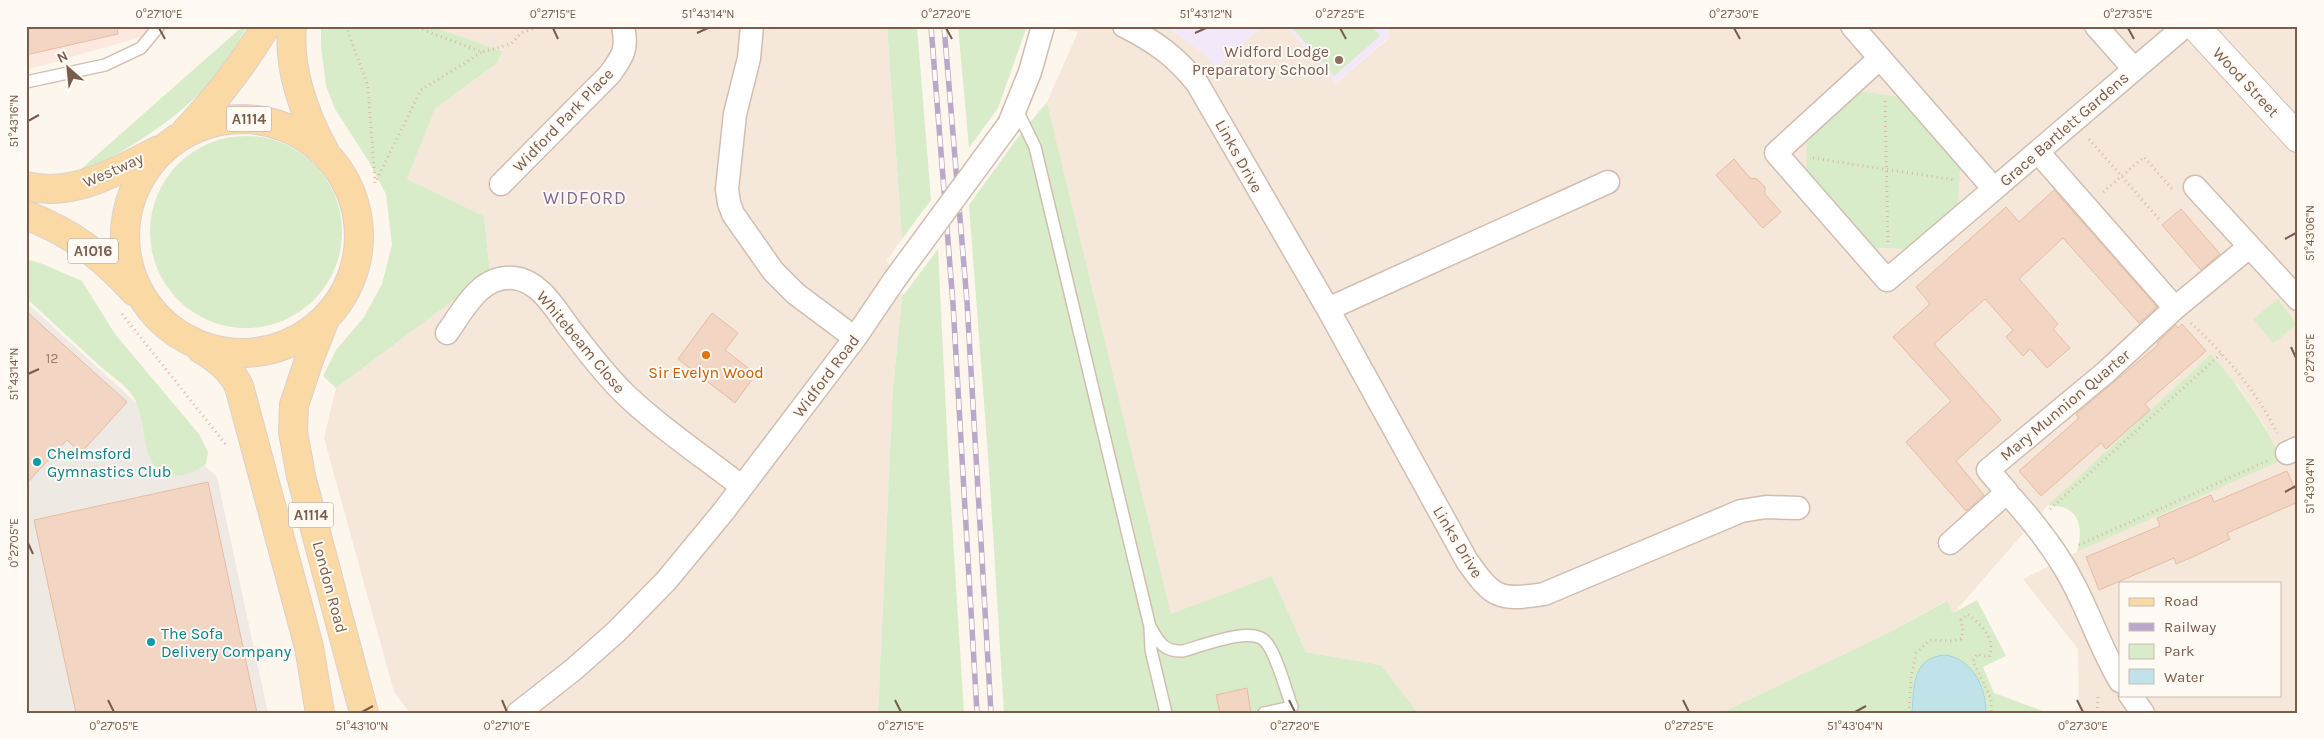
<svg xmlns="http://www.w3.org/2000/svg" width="2324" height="739" font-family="Karla,sans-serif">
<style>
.residential{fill:#f5e8da;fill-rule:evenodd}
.commercial{fill:#fde8e0}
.industrial{fill:#efe9e4}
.education{fill:#f3e8fa}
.green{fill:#d8ecc9}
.water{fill:#bfe3e8;stroke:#a5d3da}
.building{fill:#f3d5c3;stroke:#e6bba3}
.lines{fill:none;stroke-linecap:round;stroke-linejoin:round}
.service-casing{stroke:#d1beb0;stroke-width:14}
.minor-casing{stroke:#d1beb0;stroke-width:25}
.secondary-casing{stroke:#d6c0b0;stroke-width:30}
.primary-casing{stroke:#dad1cd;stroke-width:30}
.path{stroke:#d9b8a5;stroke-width:3;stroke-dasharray:1 4;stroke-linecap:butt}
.service{stroke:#fff;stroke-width:11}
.minor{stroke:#fff;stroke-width:22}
.secondary{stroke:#fff;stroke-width:28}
.primary{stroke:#fbd9a5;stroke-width:28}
.rail-casing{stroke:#b9a8c9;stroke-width:5.5}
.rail{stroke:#fffaf3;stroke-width:4;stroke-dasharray:11;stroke-linecap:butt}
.minor-bridge-casing{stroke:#d1beb0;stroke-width:25;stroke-linecap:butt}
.minor-bridge{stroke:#fff;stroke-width:22}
.ticks{fill:none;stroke:#7a5c4d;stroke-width:2}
.education-dot{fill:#8d6e63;stroke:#fffaf3;stroke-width:2}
.food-dot{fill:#e8710a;stroke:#fffaf3;stroke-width:2}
.culture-dot{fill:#0f9aa8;stroke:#fffaf3;stroke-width:2}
.labels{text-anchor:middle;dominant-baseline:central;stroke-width:4;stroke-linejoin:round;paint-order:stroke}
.number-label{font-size:14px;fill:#987a6a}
.shield{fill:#fffaf3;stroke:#a28b7f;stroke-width:1}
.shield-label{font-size:15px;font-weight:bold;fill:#7a5c4d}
.education-label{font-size:16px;fill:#785e54;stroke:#fffaf3;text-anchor:end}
.street-label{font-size:16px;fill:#7a5c4d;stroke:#fffaf3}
.food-label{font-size:16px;fill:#c56008;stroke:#fffaf3}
.culture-label{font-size:16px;fill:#0d838f;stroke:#fffaf3;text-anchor:start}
.neighbourhood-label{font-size:18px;letter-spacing:1px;fill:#846695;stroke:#fffaf3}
.neatline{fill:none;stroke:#7a5c4d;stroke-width:2}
.ticks-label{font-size:12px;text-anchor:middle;fill:#7a5c4d}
</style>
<rect width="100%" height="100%" fill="#fdf6ec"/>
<path class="residential" d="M 442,26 L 887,26 L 902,239 L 887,260 L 902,297 L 893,388 L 878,713 L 410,713 L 394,692 L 324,438 L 336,388 L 490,273 L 484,216 L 407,179 L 435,109 L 497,63 L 502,51 L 441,30 Z
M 1051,26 L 1165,26 L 1201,51 L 1217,67 L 1262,26 L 1286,26 L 1336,83 L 1389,38 L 1388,26 L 2298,26 L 2298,713 L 2079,713 L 2078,649 L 2023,579 L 2077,552 L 2281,460 L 2263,423 L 2237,384 L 2048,505 L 1953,614 L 1946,601 L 1886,634 L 1721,713 L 1418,713 L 1381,665 L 1306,652 L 1272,576 L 1171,615 L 1047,102 L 1078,32 ZM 1859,91 L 1899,97 L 1909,249 L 1869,248 ZM 2120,583 L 2280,583 L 2280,695 L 2120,695 Z"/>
<path class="commercial" d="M 26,26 L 180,26 L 26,70 Z"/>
<path class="industrial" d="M 26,302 L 217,477 L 268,713 L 26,713 Z"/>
<path class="education" d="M 1165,26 L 1262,26 L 1217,67 L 1201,51 Z
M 1286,26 L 1388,26 L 1389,37 L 1336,83 Z"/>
<path class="green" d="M 243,26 L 247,26 C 219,81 185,112 134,144 C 114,156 94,168 73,176 Z
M 321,26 L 442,26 L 442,30 L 502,51 L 497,63 L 435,109 L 407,179 L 484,216 L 490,273 L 336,388 L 323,376 L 336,350 L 364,317 L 382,284 L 392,245 L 386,194 L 369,162 L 335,109 L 326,86 L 321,46 Z
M 887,26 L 917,26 L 931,200 L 902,239 Z
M 958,26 L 1027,26 L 998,108 L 969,148 Z
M 1291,26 L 1371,26 L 1380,36 L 1334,76 Z
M 1860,91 L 1900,97 L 1960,166 L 1958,205 L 1909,249 L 1869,248 L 1806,175 L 1807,139 Z
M 1047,102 L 1171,614 L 1272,576 L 1306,652 L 1381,665 L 1418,713 L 1004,713 L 989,469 L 969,205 L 1018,137 Z
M150 232a96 96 0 1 1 192 0a96 96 0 1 1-192 0Z
M 938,249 L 949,472 L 964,713 L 878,713 L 893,388 L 902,297 Z
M 26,259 L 43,264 L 82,281 L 115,334 L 199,434 L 208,452 L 206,464 C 193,475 168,483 155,466 C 139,446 148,415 131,394 C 123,383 110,375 100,366 C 75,343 51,321 26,298 Z
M 2278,299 L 2297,325 L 2273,343 L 2253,319 Z
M 2211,354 C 2241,388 2262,420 2282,460 L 2077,552 C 2084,524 2079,506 2048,505 Z
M 1977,600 L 2006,656 L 1983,667 L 1994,693 L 2048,713 L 1721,713 L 1886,634 L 1947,601 L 1953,613 Z"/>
<path class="water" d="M 1946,655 C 1973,660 1986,687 1986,713 L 1912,713 C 1914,686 1912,657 1946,655 Z"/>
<path class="building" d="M 26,26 L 117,26 L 118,34 L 26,55 Z
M 1734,159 L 1750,178 L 1757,179 L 1765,187 L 1765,194 L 1781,212 L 1763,228 L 1716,175 Z
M 2054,190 L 2157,307 L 2139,323 L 2063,238 L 2019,279 L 2058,324 L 2053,329 L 2070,348 L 2047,368 L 2030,349 L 2023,356 L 2006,337 L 2013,330 L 1985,299 L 1934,344 L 2001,420 L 1956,461 L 1984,495 L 1966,511 L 1906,442 L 1951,401 L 1893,337 L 1930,304 L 1916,287 L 2006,207 L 2019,222 Z
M 2181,209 L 2220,254 L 2201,270 L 2162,225 Z
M 26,311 L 127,402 L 81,453 L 67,440 L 26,484 Z
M 712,313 L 738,333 L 725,350 L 756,374 L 735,403 L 678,359 Z
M 2182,324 L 2206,351 L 2145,404 L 2150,410 L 2106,449 L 2101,443 L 2041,496 L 2019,471 L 2079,418 L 2076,414 L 2158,345 L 2157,343 L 2176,325 L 2178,328 Z
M 2287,471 L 2298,496 L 2298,502 L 2227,533 L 2230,539 L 2197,555 L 2176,564 L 2174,558 L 2099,590 L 2086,557 L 2160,526 L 2157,518 L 2211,495 L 2214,502 Z
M 208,482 L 257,713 L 76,713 L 34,520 Z
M 1247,688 L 1251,713 L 1220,713 L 1216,695 Z"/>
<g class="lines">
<g class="service-casing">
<path id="service" d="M 26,82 L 105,65 L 141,48 L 159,26
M 1016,108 L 1035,147 L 1150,627 L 1151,650 L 1166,713
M 1151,628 C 1159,643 1165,652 1183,651 C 1202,646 1248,627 1264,640 C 1276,651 1286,691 1292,707 L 1264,713"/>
</g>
<g class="minor-casing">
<path id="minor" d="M 752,26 L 749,58 L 735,114 L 727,189 L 729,203 L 733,214 L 773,271 L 796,294 L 855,338
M 1124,26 C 1156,42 1175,56 1197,83 L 1328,309 L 1467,561 C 1493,598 1499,601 1544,594 L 1741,511 L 1766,507 L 1798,508
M 1852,26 L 1994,189 L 2185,26
M 2096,26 L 2134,69
M 1880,58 L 1776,153 L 1887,280 L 1994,189
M 1009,124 L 1030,72 L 1043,26
M 2038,152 L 2175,308
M 501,184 L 610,74 C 623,56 628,49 623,26
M 2195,187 L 2298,299
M 1328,309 L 1608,182
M 447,333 C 464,310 479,275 514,278 C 541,281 556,311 571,330 C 588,352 605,375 625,394 C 659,427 704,457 741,486
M 2287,453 L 2298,448
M 2012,498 C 2035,524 2056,550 2072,581 C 2090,614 2101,649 2120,681
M 1950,543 L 2007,492 L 1988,470 L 2106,372 L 2175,308 L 2249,247
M 2130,695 L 2143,713
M 518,713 L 573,670 L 617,631 L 666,581 L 723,512 L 855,338 L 895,279"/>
</g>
<g class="secondary-casing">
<path id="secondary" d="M 2195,26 L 2298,138"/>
</g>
<g class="primary-casing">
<path id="primary" d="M 292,26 C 288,68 304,114 324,150
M125 236a117 117 0 1 1 234 0a117 117 0 1 1-234 0Z
M 186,131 C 217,98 243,65 266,26
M 26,186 C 74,198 117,171 159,150
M 26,215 C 72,233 101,255 134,291
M 325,319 L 310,357 L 294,405 L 293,432 L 301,476 L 364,713
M 201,349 C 218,359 230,369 239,386 L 309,647 L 320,713"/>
</g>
<path class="path" d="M 346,26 L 368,86 L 375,183 L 421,90 L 482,52
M 413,26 L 482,52 L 511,44 L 521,33 L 540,26
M 1885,101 L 1888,245
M 2089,139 L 2159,219
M 1813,158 L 1955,180
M 2103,192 L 2144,157 L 2172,189
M 122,314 L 227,446
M 2191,323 C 2226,356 2256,390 2277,433
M 2050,509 L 2222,353
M 2079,545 L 2267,461
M 1909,713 L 1911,679 L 1916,653 L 1930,640 L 1954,641 L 1961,639 L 1963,631 L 1961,620 L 1968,614 C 1982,626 1996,638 1989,657 L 1977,654 L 1973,661 L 1991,699 L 1991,713
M 2097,713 L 2098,697"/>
<use href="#service" class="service"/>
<use href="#minor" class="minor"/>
<use href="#secondary" class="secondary"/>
<use href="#primary" class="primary"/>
<g class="rail-casing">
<path id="rail" d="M 931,26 L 953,304 L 977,713
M 944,26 L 967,302 L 991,713"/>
</g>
<use href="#rail" class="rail"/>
<g class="minor-bridge-casing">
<path id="minor-bridge" d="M 895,279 L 1009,124"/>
</g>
<use href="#minor-bridge" class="minor-bridge"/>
</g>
<path class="ticks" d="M 159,28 L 165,39M 553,28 L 558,39M 946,28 L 952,39M 1340,28 L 1346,39M 1734,28 L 1740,39M 2128,28 L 2134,39M 697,33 L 708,28M 1195,33 L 1206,28M 28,121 L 39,115M 2285,239 L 2296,233M 2291,347 L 2296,358M 28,374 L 39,369M 2285,492 L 2296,486M 28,543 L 33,554M 108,700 L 114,712M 502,700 L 507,712M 895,700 L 901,712M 1289,700 L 1295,712M 1683,700 L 1689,712M 2077,700 L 2083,712M 362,712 L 373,706M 1855,712 L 1866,706"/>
<circle class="education-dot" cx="1339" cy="60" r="5"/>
<circle class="food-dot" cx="706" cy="355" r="5"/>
<g class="culture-dot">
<circle cx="37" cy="462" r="5"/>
<circle cx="151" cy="642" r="5"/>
</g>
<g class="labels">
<g class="number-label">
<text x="52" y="358">12</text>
</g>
<g class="shield">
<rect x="226.5" y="106.5" width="45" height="25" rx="4"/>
<rect x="68" y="238.5" width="50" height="25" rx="4"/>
<rect x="288.5" y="502.5" width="45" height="25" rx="4"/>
</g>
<g class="shield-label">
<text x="249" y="119">A1114</text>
<text x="93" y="251">A1016</text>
<text x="311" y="515">A1114</text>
</g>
<g class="education-label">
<text x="1329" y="51">Widford Lodge<tspan x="1329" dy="18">Preparatory School</tspan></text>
</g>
<g class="street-label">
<text transform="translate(2246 82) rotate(47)">Wood Street</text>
<text transform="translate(563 120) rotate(-46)">Widford Park Place</text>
<text transform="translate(2064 129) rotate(-41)">Grace Bartlett Gardens</text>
<text transform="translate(1239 156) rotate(61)">Links Drive</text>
<text transform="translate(113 170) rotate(-24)">Westway</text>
<text transform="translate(581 342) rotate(50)">Whitebeam Close</text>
<text transform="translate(826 376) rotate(-53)">Widford Road</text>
<text transform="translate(2065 405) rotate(-40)">Mary Munnion Quarter</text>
<text transform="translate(1458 542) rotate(59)">Links Drive</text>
<text transform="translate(330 587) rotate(75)">London Road</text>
</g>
<g class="food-label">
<text x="706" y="372">Sir Evelyn Wood</text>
</g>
<g class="culture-label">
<text x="47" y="453">Chelmsford<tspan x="47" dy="18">Gymnastics Club</tspan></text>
<text x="161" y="633">The Sofa<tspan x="161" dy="18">Delivery Company</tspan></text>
</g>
<g class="neighbourhood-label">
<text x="585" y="198">WIDFORD</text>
</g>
</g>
<rect width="2324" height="739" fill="none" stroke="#fffaf3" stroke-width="55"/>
<rect x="2119" y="582" width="162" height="115" fill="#fffaf3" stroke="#cabbb1"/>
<rect x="2129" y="598" width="25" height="8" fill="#fbd9a5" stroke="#cabbb1"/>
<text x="2164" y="606" font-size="15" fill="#7a5c4d">Road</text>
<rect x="2129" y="623" width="25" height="8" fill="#b9a8c9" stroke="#cabbb1"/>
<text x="2164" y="632" font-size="15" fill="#7a5c4d">Railway</text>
<rect x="2129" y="644" width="25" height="15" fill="#d8ecc9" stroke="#cabbb1"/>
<text x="2164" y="656" font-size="15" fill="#7a5c4d">Park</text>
<rect x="2129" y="669" width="25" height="15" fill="#bfe3e8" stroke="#cabbb1"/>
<text x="2164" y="682" font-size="15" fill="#7a5c4d">Water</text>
<g transform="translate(68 68) rotate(333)" stroke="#fffaf3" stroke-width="4" paint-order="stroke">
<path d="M0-4L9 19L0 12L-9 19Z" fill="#7a5c4d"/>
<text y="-8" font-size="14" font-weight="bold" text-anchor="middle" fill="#7a5c4d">N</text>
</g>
<rect x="28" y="28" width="2268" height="684" class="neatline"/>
<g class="ticks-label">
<text x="159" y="18">0°27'10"E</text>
<text x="553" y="18">0°27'15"E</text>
<text x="708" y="18">51°43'14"N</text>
<text x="946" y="18">0°27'20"E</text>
<text x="1206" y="18">51°43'12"N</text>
<text x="1340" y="18">0°27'25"E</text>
<text x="1734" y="18">0°27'30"E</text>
<text x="2128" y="18">0°27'35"E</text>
<text transform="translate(14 121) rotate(-90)" y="4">51°43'16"N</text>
<text transform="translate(2310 233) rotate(-90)" y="4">51°43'06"N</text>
<text transform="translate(2310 358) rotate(-90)" y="4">0°27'35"E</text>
<text transform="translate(14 374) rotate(-90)" y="4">51°43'14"N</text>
<text transform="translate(2310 486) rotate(-90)" y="4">51°43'04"N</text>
<text transform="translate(14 543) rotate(-90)" y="4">0°27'05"E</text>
<text x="114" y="730">0°27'05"E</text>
<text x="362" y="730">51°43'10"N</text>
<text x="507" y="730">0°27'10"E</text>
<text x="901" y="730">0°27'15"E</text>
<text x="1295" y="730">0°27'20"E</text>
<text x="1689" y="730">0°27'25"E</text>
<text x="1855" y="730">51°43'04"N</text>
<text x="2083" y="730">0°27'30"E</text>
</g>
</svg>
